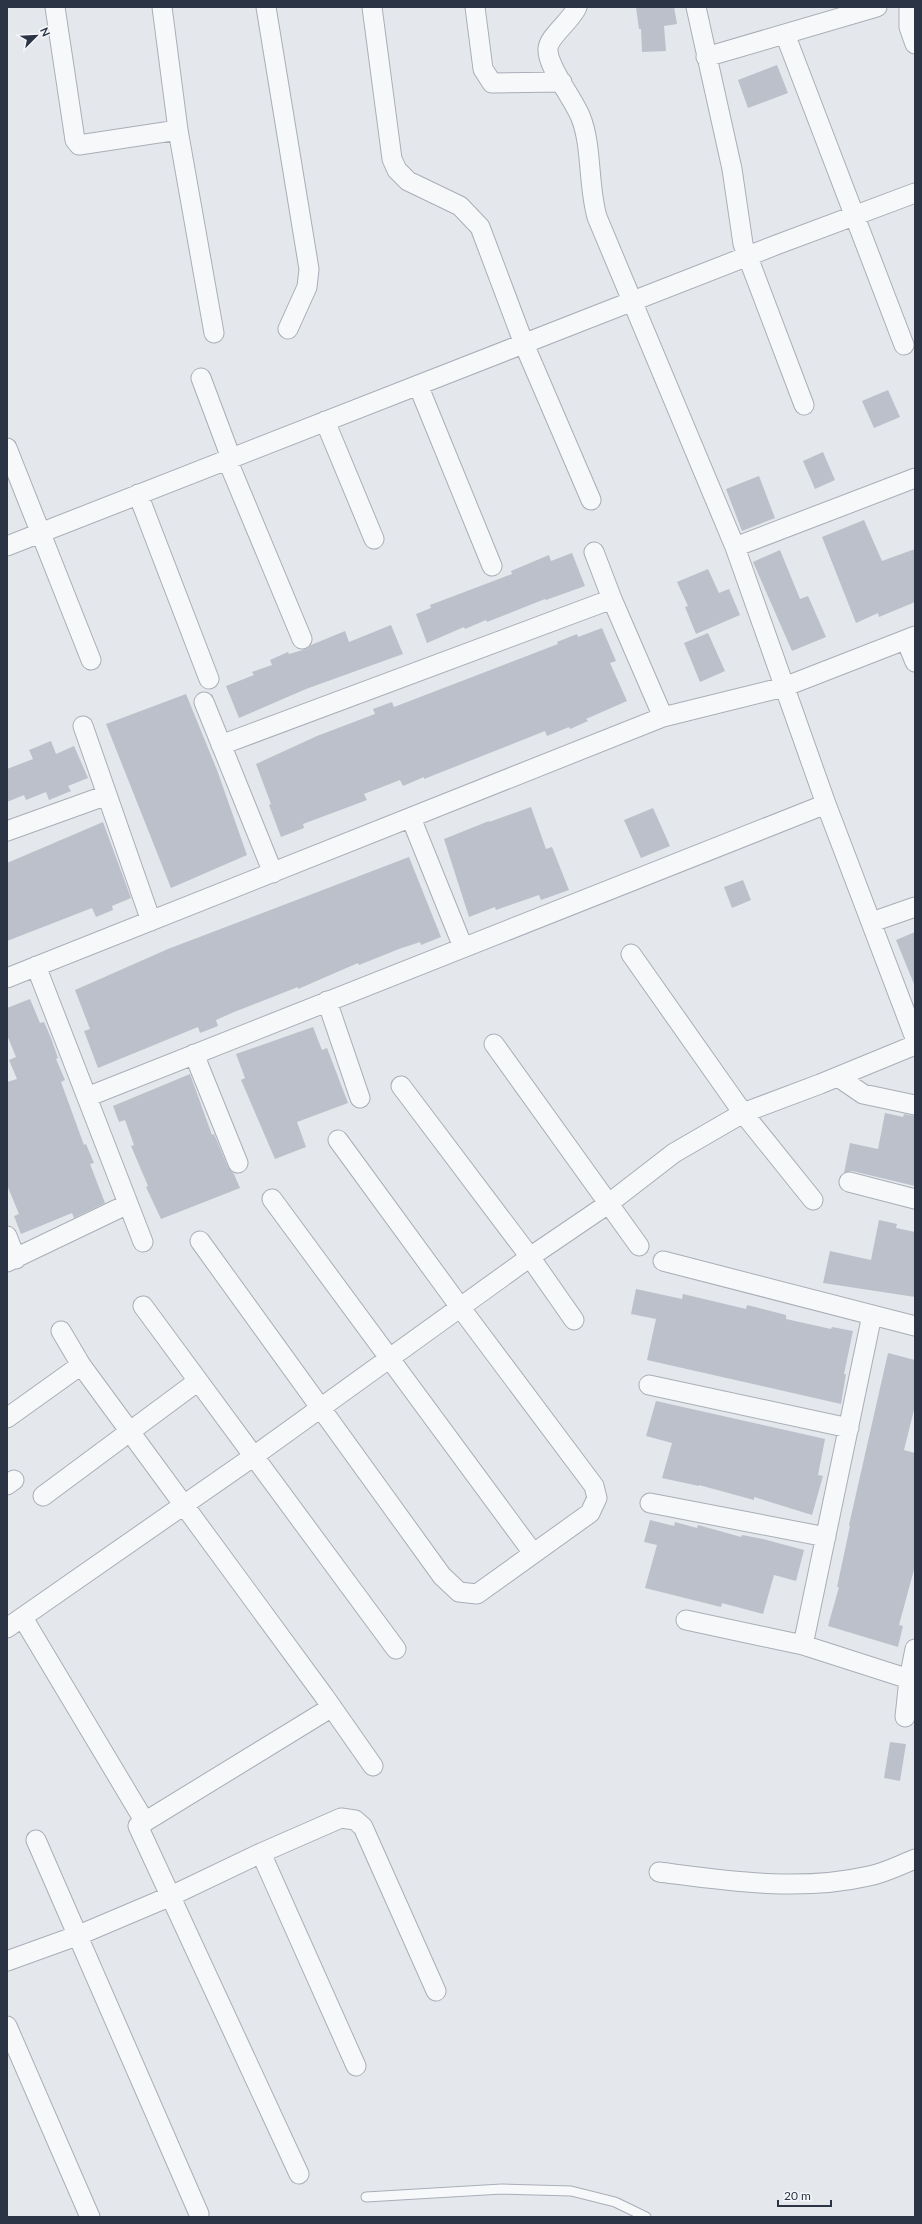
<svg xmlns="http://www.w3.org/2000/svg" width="922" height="2224" font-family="Lato,sans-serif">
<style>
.building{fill:#bbc0ca}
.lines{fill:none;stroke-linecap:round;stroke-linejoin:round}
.service-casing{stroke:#a9aeb7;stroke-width:11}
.minor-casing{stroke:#a9aeb7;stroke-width:21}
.service{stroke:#f7f8fa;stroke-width:9}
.minor{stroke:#f7f8fa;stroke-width:19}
</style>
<rect width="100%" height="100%" fill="#e4e7ec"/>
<path class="building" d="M 636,7 L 674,7 L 677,24 L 664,26 L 666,51 L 642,52 L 641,29 L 639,29 Z
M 777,65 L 788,93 L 748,108 L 738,80 Z
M 888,390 L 900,417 L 874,428 L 862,401 Z
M 823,452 L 835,480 L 815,489 L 803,461 Z
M 759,476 L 775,518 L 742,531 L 726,489 Z
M 864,520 L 882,561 L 915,549 L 915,602 L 879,617 L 878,613 L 856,623 L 822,537 Z
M 780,550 L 800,599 L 808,596 L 826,637 L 792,651 L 753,562 Z
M 572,553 L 585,586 L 546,600 L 545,599 L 487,622 L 486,620 L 465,629 L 464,627 L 427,643 L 416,614 L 431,608 L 430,605 L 512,574 L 511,571 L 549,555 L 551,561 Z
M 708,569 L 719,593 L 729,589 L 740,615 L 696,634 L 685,607 L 688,606 L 677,582 Z
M 391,625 L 403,654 L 306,689 L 239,718 L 226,686 L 254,675 L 252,672 L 272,665 L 270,660 L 288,652 L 289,654 L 306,649 L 311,645 L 345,631 L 349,642 Z
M 602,628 L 616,661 L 610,663 L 627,701 L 586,719 L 588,721 L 570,729 L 569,727 L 547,736 L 545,731 L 424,779 L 424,777 L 403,786 L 400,780 L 364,794 L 367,800 L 303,824 L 304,828 L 281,837 L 269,805 L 271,804 L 256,764 L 317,736 L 375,714 L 373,709 L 392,702 L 394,707 L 558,644 L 557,642 L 577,634 L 578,637 Z
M 708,633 L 725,671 L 700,682 L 684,643 Z
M 186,694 L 217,770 L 247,855 L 171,888 L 106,724 Z
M 51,741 L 56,754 L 74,746 L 88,778 L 68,786 L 71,791 L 49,800 L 46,792 L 26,800 L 24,795 L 7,802 L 7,769 L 33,759 L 29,750 Z
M 531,807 L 546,849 L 552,847 L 569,890 L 541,900 L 539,895 L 496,910 L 495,907 L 469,917 L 444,839 L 489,821 L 489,822 Z
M 653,808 L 670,846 L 641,858 L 624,820 Z
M 103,822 L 131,898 L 112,906 L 113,910 L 96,917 L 92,908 L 7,941 L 7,863 Z
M 409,857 L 441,937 L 421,945 L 420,942 L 399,949 L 359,965 L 358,963 L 298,989 L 298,987 L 234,1012 L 216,1020 L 218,1026 L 200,1033 L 198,1027 L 98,1068 L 84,1031 L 90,1029 L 75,990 L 168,949 Z
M 743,880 L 751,900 L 732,908 L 724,887 Z
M 915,932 L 915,984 L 914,984 L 896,940 Z
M 30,999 L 40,1023 L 44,1022 L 51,1038 L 58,1058 L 56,1059 L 65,1080 L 61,1082 L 84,1145 L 86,1144 L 94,1163 L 90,1164 L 105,1203 L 74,1218 L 72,1213 L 21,1234 L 14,1216 L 19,1214 L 7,1185 L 7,1082 L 17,1079 L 9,1060 L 16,1057 L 7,1035 L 7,1008 Z
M 313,1027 L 322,1050 L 327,1048 L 348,1103 L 297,1122 L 306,1147 L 275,1159 L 241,1080 L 245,1078 L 236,1054 Z
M 190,1074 L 212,1135 L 214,1134 L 228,1167 L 234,1174 L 240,1188 L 161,1219 L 146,1187 L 148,1186 L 131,1146 L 134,1145 L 125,1120 L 119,1122 L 113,1106 Z
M 885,1113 L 903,1117 L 904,1114 L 915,1116 L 915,1186 L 852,1171 L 844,1173 L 850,1143 L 878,1149 Z
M 879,1220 L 897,1224 L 896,1228 L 915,1232 L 915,1297 L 823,1283 L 830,1251 L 871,1260 Z
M 636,1289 L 682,1299 L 683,1294 L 746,1309 L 747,1305 L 786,1315 L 786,1319 L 831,1329 L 832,1327 L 853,1331 L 844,1374 L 846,1374 L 841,1404 L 647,1360 L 656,1319 L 631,1314 Z
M 888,1353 L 915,1360 L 915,1406 L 904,1450 L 915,1453 L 915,1566 L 899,1625 L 903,1626 L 898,1647 L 828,1626 L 839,1587 L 837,1587 L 850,1526 L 849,1525 Z
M 656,1401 L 825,1439 L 818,1475 L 823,1476 L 812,1515 L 754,1497 L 754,1500 L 699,1485 L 699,1486 L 662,1478 L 672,1443 L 646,1436 Z
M 650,1520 L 674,1526 L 675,1522 L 697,1528 L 698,1525 L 741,1537 L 742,1535 L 763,1539 L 804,1550 L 796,1581 L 774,1575 L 763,1614 L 722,1603 L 721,1607 L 645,1588 L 657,1545 L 644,1542 Z
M 890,1742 L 906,1744 L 900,1781 L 884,1778 Z"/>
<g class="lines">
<g class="service-casing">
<path id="service" d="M 366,2197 L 502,2189 L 571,2191 L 615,2202 L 646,2217"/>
</g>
<g class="minor-casing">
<path id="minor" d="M 55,7 L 75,140 L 79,145 L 178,130
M 162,7 L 178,130 L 214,333
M 266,7 L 309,269 L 307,287 L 288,329
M 372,7 L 392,159 L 397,170 L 408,181 L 460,206 L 480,227 L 524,344 L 591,500
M 475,7 L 483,69 L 492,83 L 562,82
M 577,7 C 572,20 548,37 548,49 C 547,67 574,99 581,118 C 592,146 588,185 597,217 L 735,547
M 696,7 L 732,169 L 743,244 L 804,405
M 909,7 L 909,27 L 915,44
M 785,34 L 904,345
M 706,57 L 877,7
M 201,378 L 231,458
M 418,385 L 492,566
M 325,421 L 374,539
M 7,448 L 91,660
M 227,459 L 302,639
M 915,478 L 735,547 L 826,804 L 915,1038
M 138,494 L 209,679
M 7,546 L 776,245 L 915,193
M 594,552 L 612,599
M 906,640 L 915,662
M 204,702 L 273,873
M 83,726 L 151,921
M 221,745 L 612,599 L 663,717
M 411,818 L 463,947
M 7,831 L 107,795
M 872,922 L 915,907
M 631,954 L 743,1113 L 813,1200
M 36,966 L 143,1242
M 7,978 L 663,717 L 784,687 L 915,636
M 327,1001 L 360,1098
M 494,1044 L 639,1246
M 194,1054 L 238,1163
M 838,1077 L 863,1094 L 915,1105
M 401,1086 L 530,1257 L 574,1320
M 87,1097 L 826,804
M 849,1182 L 915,1199
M 272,1199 L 533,1553
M 7,1236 L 16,1259
M 200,1241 L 442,1576 L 459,1592 L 477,1594 L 590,1513 L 597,1498 L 594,1486 L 460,1307 L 338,1140
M 663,1261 L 915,1326
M 7,1262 L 128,1204
M 143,1306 L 396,1649
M 61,1331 L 81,1365 L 324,1696 L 373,1766
M 649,1385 L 849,1428
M 7,1418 L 81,1365
M 7,1485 L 14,1480
M 43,1496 L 198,1381
M 650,1503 L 826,1537
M 23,1618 L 145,1822
M 686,1620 L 803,1645 L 909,1679
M 7,1628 L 254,1456 L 530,1257 L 608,1204 L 674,1153 L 743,1113 L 820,1084 L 915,1045
M 803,1645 L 872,1315
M 905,1717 L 909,1679 L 915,1649
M 36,1840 L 199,2214
M 261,1853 L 341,1818 L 355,1820 L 363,1827 L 436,1991
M 659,1872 C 730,1881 799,1892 869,1876 C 885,1873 900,1865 915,1859
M 7,1961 L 79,1935 L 171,1896 L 261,1853 L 356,2066
M 7,2026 L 90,2217
M 299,2174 L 138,1826 L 332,1707"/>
</g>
<use href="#service" class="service"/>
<use href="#minor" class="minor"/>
</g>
<rect width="922" height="2224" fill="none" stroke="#2b3445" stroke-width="16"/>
<g transform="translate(36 36) rotate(66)" stroke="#f4f6f9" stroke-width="3" paint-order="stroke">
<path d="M0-3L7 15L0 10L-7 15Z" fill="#2b3445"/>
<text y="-6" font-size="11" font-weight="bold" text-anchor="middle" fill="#2b3445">N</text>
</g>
<path d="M778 2200v6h53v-6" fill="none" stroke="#2b3445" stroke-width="2"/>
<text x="784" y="2200" font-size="12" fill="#2b3445" stroke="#f4f6f9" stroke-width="3" paint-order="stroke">20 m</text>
</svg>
